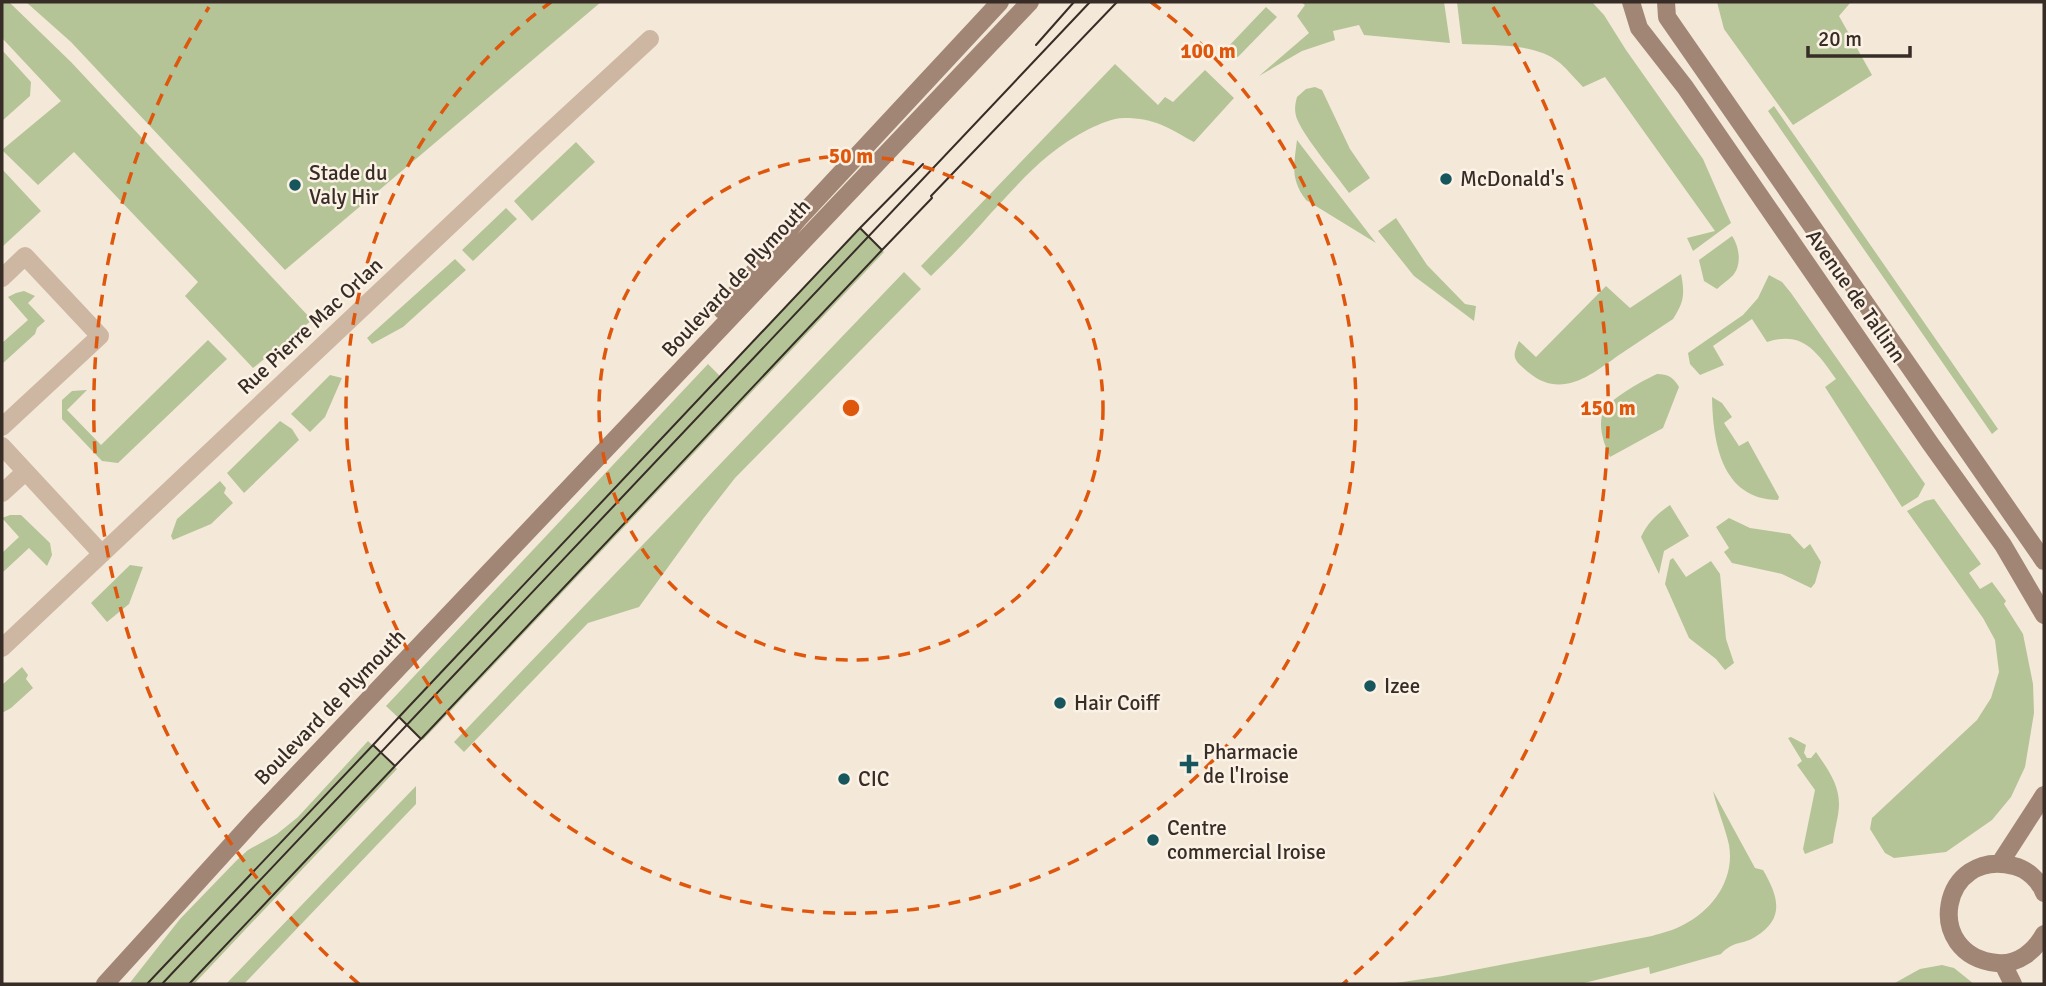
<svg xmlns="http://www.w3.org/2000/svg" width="2046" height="986" font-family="Signika,sans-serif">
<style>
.green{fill:#b4c497}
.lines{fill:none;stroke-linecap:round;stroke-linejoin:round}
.street{stroke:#cdb7a3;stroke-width:18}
.secondary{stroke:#a18675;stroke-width:18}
.tram{stroke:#372c26;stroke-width:2}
.ring{fill:none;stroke:#df570d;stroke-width:3.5;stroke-dasharray:12 9}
.poi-dot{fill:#18565d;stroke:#fbf2e5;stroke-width:2.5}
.labels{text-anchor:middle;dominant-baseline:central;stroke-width:5;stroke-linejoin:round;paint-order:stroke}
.poi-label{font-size:21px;fill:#372c26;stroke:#fbf2e5;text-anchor:start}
.street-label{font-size:21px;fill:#372c26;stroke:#fbf2e5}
.centre{fill:#df570d;stroke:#fbf2e5;stroke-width:3.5}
.ring-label{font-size:21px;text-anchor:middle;font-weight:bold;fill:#df570d;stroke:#fbf2e5;stroke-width:5;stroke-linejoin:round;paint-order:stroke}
</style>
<rect width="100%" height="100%" fill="#f4e8d9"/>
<path class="green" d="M 2,2 L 9,2 L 71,62 L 312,320 L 253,368 L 185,296 L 198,282 L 74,152 L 38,185 L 2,150 L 61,101 L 2,38 Z
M 26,2 L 601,2 L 285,270 L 71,42 Z
M 1301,2 L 1444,2 L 1450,43 L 1364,35 L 1359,25 L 1333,31 L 1335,40 L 1302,51 L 1259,76 L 1309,33 L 1297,16 L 1305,5 Z
M 1457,2 L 1592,2 L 1604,15 L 1626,50 L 1703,159 L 1731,223 L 1693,251 L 1687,238 L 1715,231 L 1605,77 L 1583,87 C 1575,79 1568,70 1560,63 C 1535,42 1492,46 1462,44 Z
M 1717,2 L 1851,2 L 1839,16 L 1872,75 L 1793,125 L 1724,29 Z
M 1266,7 L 1277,17 L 1236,59 L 1226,49 Z
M 2,50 L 31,82 L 30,96 L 2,121 Z
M 1115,64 L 1158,105 L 1165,97 L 1173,102 L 1205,70 L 1234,98 L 1194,142 C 1168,128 1156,118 1124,118 C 1112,118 1100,124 1089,129 C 1047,150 1022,180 991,213 C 972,235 952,256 931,276 L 921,266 Z
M 1315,87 L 1322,90 L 1350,149 L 1370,178 L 1349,193 C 1335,173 1306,140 1297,119 C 1294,111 1295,104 1297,97 L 1306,89 Z
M 1774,106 L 1998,429 L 1992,434 L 1768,111 Z
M 1297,140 L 1376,243 L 1306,200 C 1290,179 1294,165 1297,140 Z
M 576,142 L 595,162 L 532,221 L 514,201 Z
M 2,169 L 41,211 L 2,247 Z
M 506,208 L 517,219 L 473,261 L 462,250 Z
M 1396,218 L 1427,265 L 1465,304 L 1476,306 L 1474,321 L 1414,276 L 1378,231 Z
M 860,228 L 884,252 L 423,740 L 421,739 L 386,706 L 708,364 L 720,376 Z
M 1732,236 C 1739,246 1742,263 1734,274 C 1730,279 1722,284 1717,289 L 1704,281 L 1699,260 Z
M 455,259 L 466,270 L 403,327 L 372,344 L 367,338 Z
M 904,272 L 921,289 L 735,478 L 703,519 L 639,607 L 588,623 L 464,752 L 454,742 Z
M 1681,274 C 1685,294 1684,302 1673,319 C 1655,331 1637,343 1619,355 C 1591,375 1561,400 1528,372 C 1514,360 1511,358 1519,341 L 1536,357 L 1606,286 L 1630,308 Z
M 1769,275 L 1782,282 L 1791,293 L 1925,484 L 1918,497 L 1902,507 L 1825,387 L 1836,379 C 1817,352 1803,330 1767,342 L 1752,319 L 1713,346 L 1724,365 L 1700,375 L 1690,364 L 1688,353 L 1743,315 L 1758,298 Z
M 24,291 L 35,296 L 28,303 L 45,321 L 37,328 L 35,334 L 2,364 L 2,343 L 28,320 L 8,297 L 16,293 Z
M 208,340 L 227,359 L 118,463 L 102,461 L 62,419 L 62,400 L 72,391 L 87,390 L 67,410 L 101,445 Z
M 1657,374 C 1668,374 1673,377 1679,387 L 1663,428 L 1610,457 C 1604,444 1596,423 1605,409 C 1613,397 1644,380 1657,374 Z
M 330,375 L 342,378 L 325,417 L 310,432 L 291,414 Z
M 1712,397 L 1722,403 L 1732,417 L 1724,423 L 1739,446 L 1748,441 L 1779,497 L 1778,500 C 1721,499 1713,442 1712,397 Z
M 280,421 L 292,429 L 299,440 L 244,493 L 227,473 Z
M 220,481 L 226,488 L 224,493 L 233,503 L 211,524 L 173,540 L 171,536 L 177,519 Z
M 1934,499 L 1981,564 L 1969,573 L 1980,589 L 1992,582 L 2006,601 L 2004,604 L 2023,634 L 2033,684 L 2034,713 L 2025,767 L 2011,797 L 1992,820 L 1946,852 L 1894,858 L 1885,853 L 1870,829 L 1872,818 L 1977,720 L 1991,698 L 1999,672 L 1995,640 L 1983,618 L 1907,511 L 1925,501 Z
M 1670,505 L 1689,536 L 1664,551 L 1659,574 L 1641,537 C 1648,522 1657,514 1670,505 Z
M 10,515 L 21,515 L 50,543 L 52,555 L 47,566 L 29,548 L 2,573 L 2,553 L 19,537 L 2,518 Z
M 1729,518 L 1750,528 L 1790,534 L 1804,549 L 1810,544 L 1821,562 L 1815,583 L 1811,588 L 1782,574 L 1732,563 L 1724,552 L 1729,548 L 1716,527 Z
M 1673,558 L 1686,577 L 1711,561 L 1720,574 L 1726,639 L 1734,663 L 1725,670 L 1716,659 L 1689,638 L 1665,584 L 1670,560 Z
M 130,565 L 143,567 L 129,604 L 107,622 L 91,603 Z
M 22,667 L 28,675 L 26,679 L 33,688 L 11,708 L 2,713 L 2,685 Z
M 1791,737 L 1806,745 L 1804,753 L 1807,758 L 1811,758 L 1816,752 C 1827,768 1839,784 1839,804 C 1839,816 1834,831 1833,843 L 1805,854 L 1803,849 L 1815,790 L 1797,765 L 1802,761 L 1788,738 Z
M 368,741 L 397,769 L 194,984 L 129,984 L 180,919 L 237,860 L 248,850 L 277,834 L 298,817 Z
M 416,786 L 416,804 L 244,984 L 226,984 Z
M 1713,791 L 1755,868 L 1763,870 C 1778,896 1786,918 1755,937 C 1743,945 1734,940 1721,954 L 1650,974 L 1649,967 L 1580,984 L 1389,984 L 1443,976 L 1652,936 C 1662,933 1674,930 1683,925 C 1713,910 1735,879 1729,845 C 1725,827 1717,809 1713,791 Z
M 1942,965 L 1954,968 L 1974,984 L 1893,984 L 1920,969 Z"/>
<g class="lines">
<path class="street" d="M 2,278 L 25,256 L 100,336 L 2,427
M 2,446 L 102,554
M 2,493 L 25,472
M 2,648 L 533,147 L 650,39"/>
<path class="secondary" d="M 1631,2 L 1639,28 L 1685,87 L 1930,443 L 2003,545 L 2044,615
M 1666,2 L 1667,17 L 2044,561
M 722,310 L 800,217 L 1000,2
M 2000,863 L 2044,795
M 2044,893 C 2040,881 2027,869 2014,866 C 1941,847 1921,955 1997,963 C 2018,965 2035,951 2044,934
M 2003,964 L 2013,984
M 105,984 L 254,820 L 1030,2"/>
<path class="tram" d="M 1036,45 L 1074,2
M 923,164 L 860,228 L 882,250 L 932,198 L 931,196 L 1117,2
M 860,228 L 882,250 L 421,739 L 399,717 Z
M 399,717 L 421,739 L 395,766 L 373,745 Z
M 147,984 L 373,745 L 395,766 L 189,984
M 162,984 L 1090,2"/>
</g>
<g class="ring">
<circle cx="851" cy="408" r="252"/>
<path d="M1151 2A505 505 0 1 1 551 2"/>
<path d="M359 984A757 757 0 0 1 209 7M1493 7A757 757 0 0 1 1343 984"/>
</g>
<g class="poi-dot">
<circle cx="1446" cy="179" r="7"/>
<circle cx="295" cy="185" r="7"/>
<circle cx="1370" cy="686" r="7"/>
<circle cx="1060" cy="703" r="7"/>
<path d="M1185.5 753.5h7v7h7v7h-7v7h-7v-7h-7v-7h7z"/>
<circle cx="844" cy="779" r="7"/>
<circle cx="1153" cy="840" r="7"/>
</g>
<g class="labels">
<g class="poi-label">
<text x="309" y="173">Stade du<tspan x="309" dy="24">Valy Hir</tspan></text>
<text x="1460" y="179">McDonald's</text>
<text x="1384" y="686">Izee</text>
<text x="1074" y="703">Hair Coiff</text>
<text x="1203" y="752">Pharmacie<tspan x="1203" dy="24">de l'Iroise</tspan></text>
<text x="858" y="779">CIC</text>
<text x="1167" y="828">Centre<tspan x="1167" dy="24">commercial Iroise</tspan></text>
</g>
<g class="street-label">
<text transform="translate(736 278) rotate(-47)">Boulevard de Plymouth</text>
<text transform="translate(1856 296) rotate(55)">Avenue de Tallinn</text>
<text transform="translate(310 326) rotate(-43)">Rue Pierre Mac Orlan</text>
<text transform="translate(330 707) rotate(-46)">Boulevard de Plymouth</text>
</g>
</g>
<circle cx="851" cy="408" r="10" class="centre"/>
<g class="ring-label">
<text x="1208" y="58">100 m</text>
<text x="851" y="163">50 m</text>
<text x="1608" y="415">150 m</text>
</g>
<rect width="2046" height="986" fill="none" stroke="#372c26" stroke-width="7"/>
<path d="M1808 46v10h102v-10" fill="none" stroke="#372c26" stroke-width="3.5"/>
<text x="1818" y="46" font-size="21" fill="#372c26" stroke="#fbf2e5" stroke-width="5" paint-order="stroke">20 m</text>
</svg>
